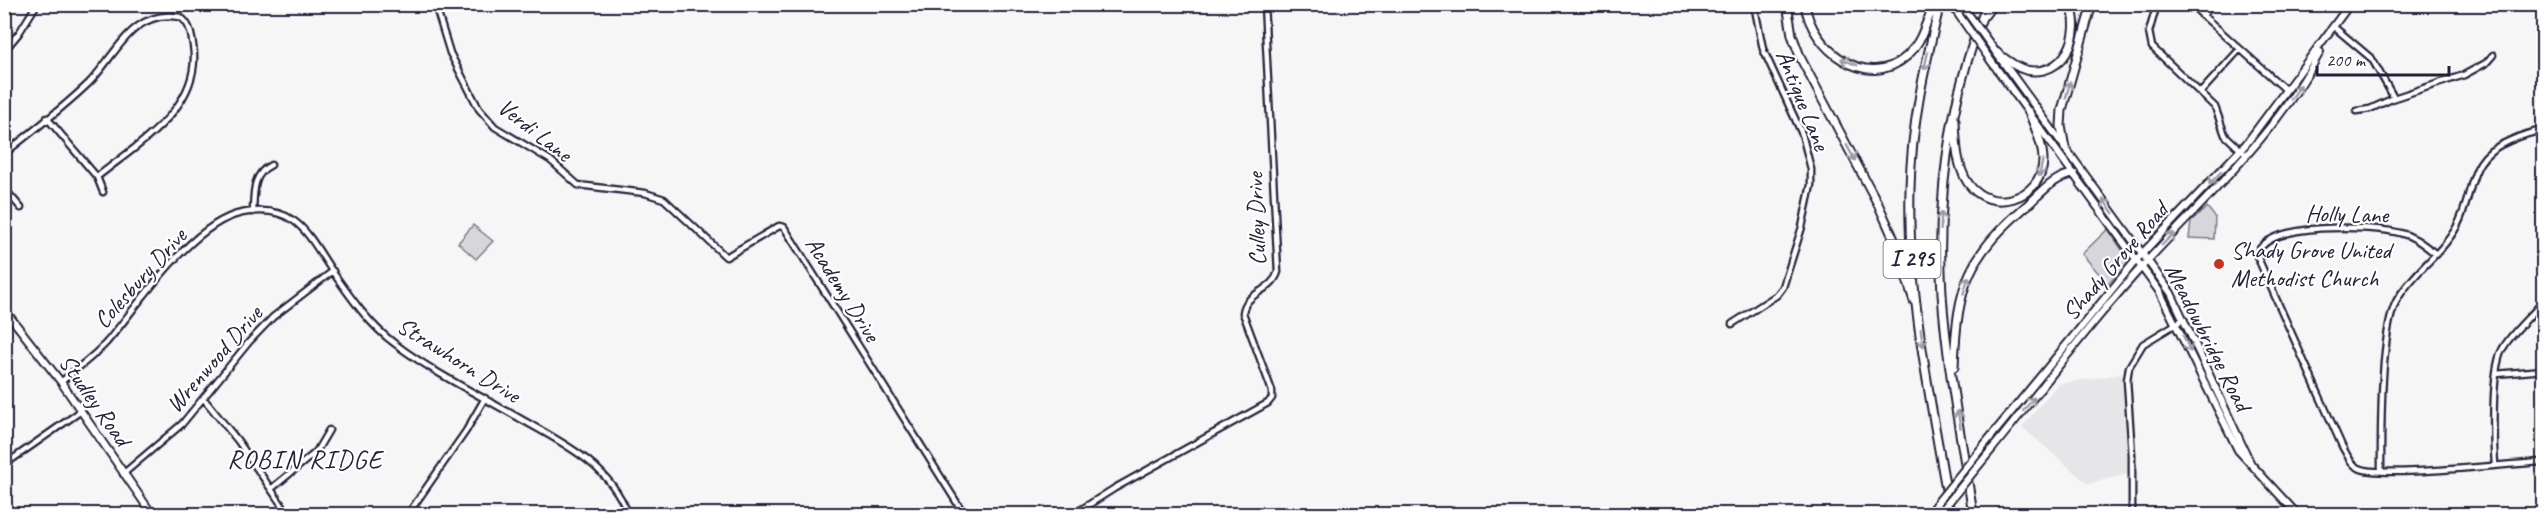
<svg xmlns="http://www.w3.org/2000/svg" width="2548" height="519" font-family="Caveat,sans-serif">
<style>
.built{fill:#e6e6e9}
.green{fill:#d7d7db;stroke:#7c7c8b;stroke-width:1.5}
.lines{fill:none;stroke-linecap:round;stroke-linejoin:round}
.minor-casing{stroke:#22223b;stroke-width:9}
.major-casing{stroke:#22223b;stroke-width:10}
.highway-casing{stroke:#22223b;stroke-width:11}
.minor{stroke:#fff;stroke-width:4.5}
.major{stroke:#fff;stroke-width:6}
.highway{stroke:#fff;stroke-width:7}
.major-bridge-casing{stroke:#22223b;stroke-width:10;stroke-linecap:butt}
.major-bridge{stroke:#fff;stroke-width:6}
.oneway{stroke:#9c9ca7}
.poi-dot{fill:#c8321e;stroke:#fff;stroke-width:2}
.labels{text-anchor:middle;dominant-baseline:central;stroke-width:4.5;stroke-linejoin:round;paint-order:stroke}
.shield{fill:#fff;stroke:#646476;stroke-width:1.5}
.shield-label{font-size:22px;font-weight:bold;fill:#22223b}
.street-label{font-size:24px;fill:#22223b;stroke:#fff}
.poi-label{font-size:24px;fill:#22223b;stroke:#fff;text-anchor:start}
.neighbourhood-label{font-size:26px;letter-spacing:1.5px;fill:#22223b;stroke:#fff}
</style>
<rect width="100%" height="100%" fill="#f6f6f7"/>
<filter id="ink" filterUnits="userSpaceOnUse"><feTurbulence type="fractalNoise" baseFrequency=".0167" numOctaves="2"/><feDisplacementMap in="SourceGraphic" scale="12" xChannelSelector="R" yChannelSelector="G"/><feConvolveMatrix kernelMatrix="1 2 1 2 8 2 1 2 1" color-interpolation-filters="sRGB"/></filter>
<g filter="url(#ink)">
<path class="built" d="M 2122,374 L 2128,474 L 2088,484 L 2022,427 L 2058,384 Z
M 2543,507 L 2543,514 L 2444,514 L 2444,512 Z"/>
<path class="green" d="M 2207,207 L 2215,217 L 2214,239 L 2189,238 L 2191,222 Z
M 473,225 L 493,241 L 476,259 L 458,243 Z
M 2108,229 L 2128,259 L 2126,266 L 2108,284 L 2082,254 Z"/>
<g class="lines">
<g class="minor-casing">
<path id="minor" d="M 435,4 L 450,53 L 479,109 L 495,127 L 550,160 L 578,185 L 645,193 L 664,199 L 726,257 L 779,226 L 784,227 L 964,514
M 2157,4 L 2149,32 L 2152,47 L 2215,107 L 2225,135 L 2243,152
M 2190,4 L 2286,90
M 2202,16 L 2213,4
M 2334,27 L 2372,59 L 2394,98
M 4,51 L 19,33 L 37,4
M 2200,93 L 2239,50
M 2357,111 L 2370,109 L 2394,98 L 2464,75 L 2486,63 L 2493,55
M 47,118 L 97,177 L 103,192
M 4,154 C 33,131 63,108 89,83 C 116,56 132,8 180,17 C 190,23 191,34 193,45 C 203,107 139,143 97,177
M 4,188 L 21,208
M 253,212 C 254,194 252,174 271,165
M 2436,254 C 2424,245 2414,236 2400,233 C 2373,226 2263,220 2257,256 L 2342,446 C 2347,454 2350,464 2359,468 C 2379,479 2512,463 2544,462
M 1732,324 L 1777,295 L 1783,287 L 1802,227 L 1811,185 L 1811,169 L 1802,134 L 1763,49 L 1754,4
M 2496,374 L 2544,370
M 61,382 C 76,369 93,357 106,343 C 139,305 191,223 242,213 C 300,202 309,239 337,278 C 354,302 371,326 394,343 C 432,372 477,394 519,418 C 563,443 609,464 628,514
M 204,399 L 238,441 L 288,514
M 4,465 L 81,411
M 2495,465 C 2493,440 2491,371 2502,350 C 2512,331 2531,317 2544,300
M 2381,471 C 2381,432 2380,331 2397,300 C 2413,272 2442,254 2457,226 C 2476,191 2465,158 2509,141 C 2520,136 2532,132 2544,130
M 123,474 L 182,424 L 249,342 L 273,317 L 333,271
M 271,489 L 316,452 L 329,430
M 408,514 L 466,431 L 485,398
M 1074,514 L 1115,488 L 1268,403 L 1272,398 L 1272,391 L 1243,313 C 1245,292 1272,292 1278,272 L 1264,4
M 2132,514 L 2132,455 L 2127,380 L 2129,367 L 2143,344 L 2184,319"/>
</g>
<g class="major-casing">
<path id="major" d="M 1997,54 L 2171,293 L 2250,462
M 1991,61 L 2159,291 L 2238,450 L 2297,514
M 4,309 L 61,382 L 152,514
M 1993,434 L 2137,259 L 2246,144 L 2350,4
M 1992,449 C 2044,386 2093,319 2149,259 C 2210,193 2277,133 2320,52"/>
</g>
<g class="highway-casing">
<path id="highway" d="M 1787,4 L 1792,35 L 1801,59 L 1879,206 L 1893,237 L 1914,301
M 1805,4 C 1811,49 1867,92 1907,56 C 1925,39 1924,21 1936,4
M 1940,4 C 1925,65 1911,125 1910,189 C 1907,297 1933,408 1950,514
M 1985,15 L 1993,4
M 1995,51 C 2004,58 2014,67 2026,70 C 2064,78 2084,34 2070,4
M 1955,120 C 1956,141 1956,165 1968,183 C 1990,215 2042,199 2043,161 C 2043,144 2035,128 2029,112
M 2065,148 L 2061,126 L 2062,110 L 2092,4
M 1954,367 C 1957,283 1968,255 2032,201 C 2044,190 2056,176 2074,174
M 1973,514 C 1962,441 1947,368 1942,294 C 1936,195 1950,97 1987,4"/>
</g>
<use href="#minor" class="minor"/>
<use href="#major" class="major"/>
<use href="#highway" class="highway"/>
<g class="major-bridge-casing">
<path id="major-bridge" d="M 1951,4 L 1991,61
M 1961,4 L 1995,51
M 1928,514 L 1993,434
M 1939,514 L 1992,449"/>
</g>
<use href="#major-bridge" class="major-bridge"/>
</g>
<defs><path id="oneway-shaft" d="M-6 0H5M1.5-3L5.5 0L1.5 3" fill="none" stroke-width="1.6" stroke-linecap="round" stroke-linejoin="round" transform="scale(1.5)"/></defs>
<g class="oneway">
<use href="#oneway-shaft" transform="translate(1926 61) rotate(102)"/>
<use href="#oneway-shaft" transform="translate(1849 62) rotate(-158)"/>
<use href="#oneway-shaft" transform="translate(2068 90) rotate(-74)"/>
<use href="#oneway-shaft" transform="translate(2296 92) rotate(-56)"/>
<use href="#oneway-shaft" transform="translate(1851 153) rotate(61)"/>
<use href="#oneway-shaft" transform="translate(2041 168) rotate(102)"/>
<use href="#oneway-shaft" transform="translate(2215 178) rotate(134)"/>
<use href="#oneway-shaft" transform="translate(2108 206) rotate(-127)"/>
<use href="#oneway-shaft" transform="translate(1941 221) rotate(-88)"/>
<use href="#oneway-shaft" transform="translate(2168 239) rotate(-46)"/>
<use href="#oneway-shaft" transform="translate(1966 285) rotate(-73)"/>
<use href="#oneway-shaft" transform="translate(1922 338) rotate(81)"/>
<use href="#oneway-shaft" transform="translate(2187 344) rotate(65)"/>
<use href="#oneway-shaft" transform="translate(2029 404) rotate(-50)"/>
<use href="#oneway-shaft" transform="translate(1959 419) rotate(-99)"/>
</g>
</g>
<circle class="poi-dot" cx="2219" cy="264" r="6"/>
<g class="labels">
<rect class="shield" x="1883.5" y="240" width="57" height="38" rx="4.5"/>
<g class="shield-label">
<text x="1912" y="259">I 295</text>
</g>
<g class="street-label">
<text transform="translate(1803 100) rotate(68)">Antique Lane</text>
<text transform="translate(535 130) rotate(38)">Verdi Lane</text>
<text transform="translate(2347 214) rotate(1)">Holly Lane</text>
<text transform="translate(1256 219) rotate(-92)">Culley Drive</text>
<text transform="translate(2115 261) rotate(-49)">Shady Grove Road</text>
<text transform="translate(140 278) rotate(-48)">Colesbury Drive</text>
<text transform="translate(843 289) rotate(58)">Academy Drive</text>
<text transform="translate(2208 337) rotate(63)">Meadowbridge Road</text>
<text transform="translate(214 359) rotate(-49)">Wrenwood Drive</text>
<text transform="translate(459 360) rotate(32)">Strawhorn Drive</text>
<text transform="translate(95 400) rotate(55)">Studley Road</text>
</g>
<g class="poi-label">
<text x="2231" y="250">Shady Grove United<tspan x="2231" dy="28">Methodist Church</tspan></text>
</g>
<g class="neighbourhood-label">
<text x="305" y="459">ROBIN RIDGE</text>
</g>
</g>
<rect width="2548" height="519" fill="none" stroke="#fff" stroke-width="24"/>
<rect x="12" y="12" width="2524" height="495" fill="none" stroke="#22223b" stroke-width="2" filter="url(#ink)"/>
<path d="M2317 66v9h132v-9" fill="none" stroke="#22223b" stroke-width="3"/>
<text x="2326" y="66" font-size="18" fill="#22223b" stroke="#ffffff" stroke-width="4.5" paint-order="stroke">200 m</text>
</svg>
